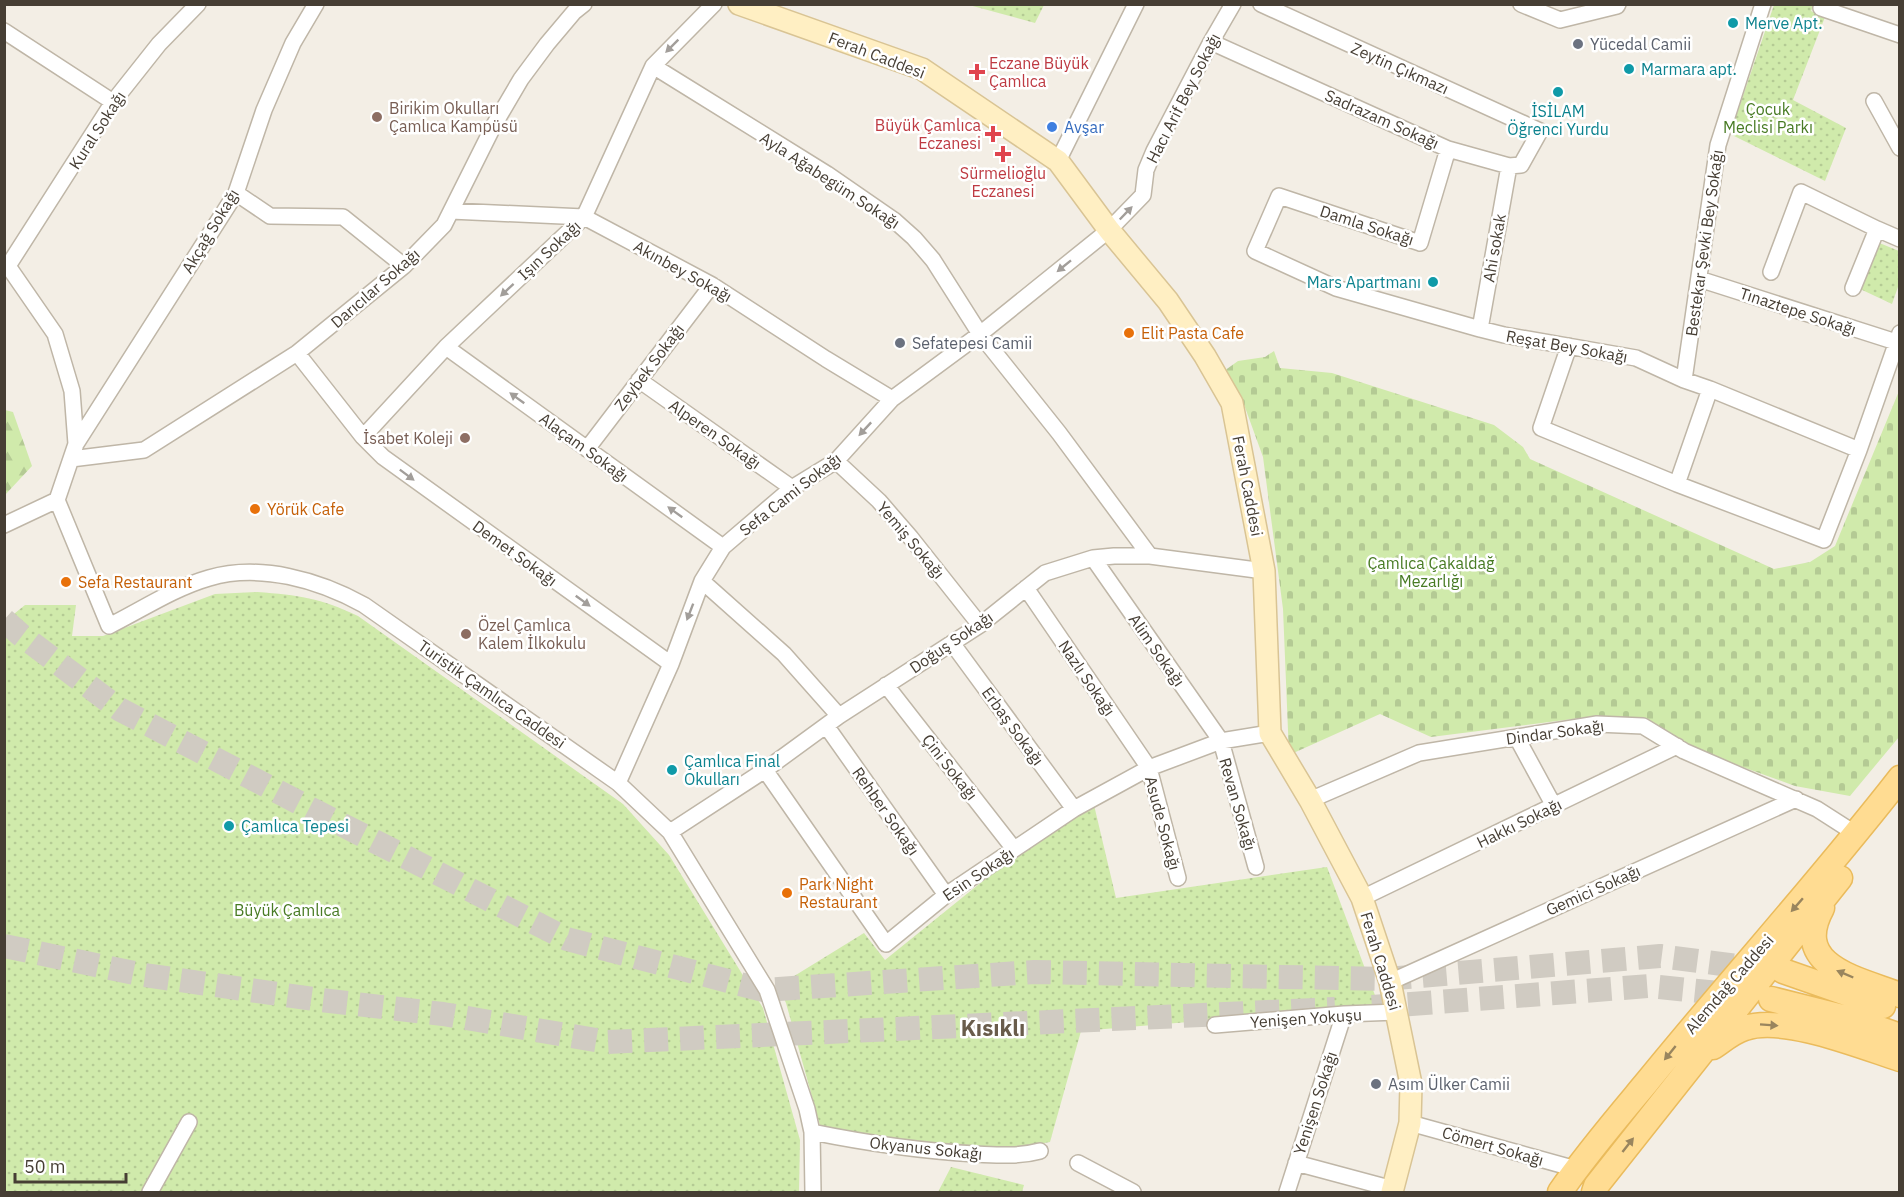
<svg xmlns="http://www.w3.org/2000/svg" width="1904" height="1197" font-family="'IBM Plex Sans',sans-serif">
<style>
.forest{fill:url(#forest-firs)}
.cemetery{fill:url(#cemetery-stones)}
.park{fill:url(#park-dots)}
.lines{fill:none;stroke-linecap:round;stroke-linejoin:round}
.primary-tunnel{stroke:#d0cbc2;stroke-width:24;stroke-dasharray:24 12;stroke-linecap:butt}
.street-casing{stroke:#bfb6a7;stroke-width:18}
.secondary-casing{stroke:#d9c494;stroke-width:24}
.primary-casing{stroke:#eabb5c;stroke-width:27}
.street{stroke:#fff;stroke-width:15}
.secondary{stroke:#ffefc3;stroke-width:21}
.primary{stroke:#ffdc92;stroke-width:24}
.oneway{fill:#a29e9a}
.oneway2{fill:#99855e}
.culture-dot{fill:#0f9aa8;stroke:#fff;stroke-width:2}
.worship-dot{fill:#6b7280;stroke:#fff;stroke-width:2}
.health-dot{fill:#e0444e;stroke:#fff;stroke-width:2}
.education-dot{fill:#8d6e63;stroke:#fff;stroke-width:2}
.shop-dot{fill:#3f7fe0;stroke:#fff;stroke-width:2}
.food-dot{fill:#e8710a;stroke:#fff;stroke-width:2}
.labels{text-anchor:middle;dominant-baseline:central;stroke-width:5;stroke-linejoin:round;paint-order:stroke}
.culture-label{font-size:16px;fill:#0d838f;stroke:#fff;text-anchor:start}
.worship-label{font-size:16px;fill:#5b616d;stroke:#fff;text-anchor:start}
.street-label{font-size:16px;fill:#463e34;stroke:#fff}
.health-label{font-size:16px;fill:#be3a42;stroke:#fff;text-anchor:start}
.education-label{font-size:16px;fill:#785e54;stroke:#fff;text-anchor:start}
.park-label{font-size:16px;fill:#487b24;stroke:#fff}
.shop-label{font-size:16px;fill:#366cbe;stroke:#fff;text-anchor:start}
.food-label{font-size:16px;fill:#c56008;stroke:#fff;text-anchor:start}
.district-label{font-size:22px;font-weight:bold;fill:#695c4b;stroke:#fff}
</style>
<defs>
<pattern id="forest-firs" width="22" height="20" patternUnits="userSpaceOnUse" patternTransform="scale(1.5)"><rect width="22" height="20" fill="#d0eaab"/><path d="M5 1l3.5 6h-7zM16 11l3.5 6h-7z" fill="#b4ca94"/></pattern>
<pattern id="cemetery-stones" width="16" height="16" patternUnits="userSpaceOnUse" patternTransform="scale(1.5)"><rect width="16" height="16" fill="#d0eaab"/><path d="M2 7V4a2 2 0 0 1 4 0v3zM10 15v-3a2 2 0 0 1 4 0v3z" fill="#b4ca94"/></pattern>
<pattern id="park-dots" width="8" height="8" patternUnits="userSpaceOnUse" patternTransform="scale(1.5)"><rect width="8" height="8" fill="#d0eaab"/><path d="M2 2h.1M6 6h.1" fill="none" stroke="#b4ca94" stroke-width="1.8" stroke-linecap="round"/></pattern>
</defs>
<rect width="100%" height="100%" fill="#f3eee5"/>
<path class="forest" d="M 5,410 L 13,412 L 32,466 L 5,495 Z"/>
<path class="cemetery" d="M 1274,351 L 1280,368 L 1332,373 L 1494,425 L 1523,447 L 1530,459 L 1774,569 L 1810,562 L 1835,546 L 1899,391 L 1899,737 L 1850,796 L 1795,786 L 1687,747 L 1659,726 L 1632,718 L 1588,717 L 1431,737 L 1380,714 L 1289,755 L 1283,609 L 1263,457 L 1242,399 L 1224,371 L 1238,361 L 1265,357 Z"/>
<path class="park" d="M 969,5 L 1044,5 L 1035,23 Z
M 1774,5 L 1814,5 L 1811,11 L 1825,17 L 1793,100 L 1846,128 L 1825,181 L 1730,134 Z
M 1877,242 L 1899,251 L 1899,284 L 1892,304 L 1858,288 Z
M 257,592 C 299,595 320,598 358,616 L 623,804 L 669,855 L 763,1008 L 800,1140 L 799,1192 L 5,1192 L 4,622 L 25,605 L 76,605 L 72,636 L 103,636 L 215,594 Z
M 1094,805 L 1116,898 L 1327,867 L 1379,1006 L 1081,1031 L 1050,1142 L 1009,1149 L 945,1146 L 821,1129 L 786,1003 L 778,986 L 864,933 L 885,960 L 989,876 Z
M 951,1167 L 1024,1185 L 1022,1192 L 938,1192 Z"/>
<g class="lines">
<path class="primary-tunnel" d="M 4,620 L 21,635 L 119,709 L 315,811 L 567,939 L 763,990 L 1034,972 L 1385,979 L 1660,956 L 1760,969
M 4,946 L 144,975 L 321,1000 L 443,1014 L 607,1042 L 1335,1009
M 1372,1007 L 1649,986 L 1738,995"/>
<g class="street-casing">
<path id="street" d="M 1521,4 L 1560,20 L 1617,6 L 1618,4
M 1822,4 L 1821,8 L 1900,35
M 4,31 L 113,102
M 1211,42 L 1448,149 L 1509,166 L 1521,165 L 1540,131 L 1261,4
M 653,66 L 827,174 L 895,221 L 914,238 L 933,260 L 980,334 L 1059,433 L 1150,556
M 1874,101 L 1900,148
M 1448,149 L 1420,243 L 1279,196 L 1255,251 L 1336,288 L 1480,329 L 1504,335 L 1636,358 L 1684,380 L 1710,389 L 1859,450 L 1900,333
M 1058,161 L 1136,4
M 236,193 L 270,216 L 343,217 L 404,266
M 451,211 L 584,217 L 712,285 L 826,359 L 892,399
M 1877,229 L 1900,239
M 4,264 L 8,266 L 55,334 L 72,391 L 76,444 L 57,500
M 8,266 L 113,102 L 159,44 L 198,4
M 1771,272 L 1801,192 L 1877,229 L 1853,288
M 1699,279 L 1896,342
M 1480,329 L 1509,166
M 1569,346 L 1541,428 L 1677,484
M 446,347 L 723,547
M 297,353 L 363,437 L 383,457 L 671,664
M 639,380 L 792,488
M 1684,380 L 1718,145 L 1763,4
M 1710,389 L 1677,484 L 1824,540 L 1859,450
M 363,437 L 446,347 L 584,217 L 653,66 L 714,4
M 76,444 L 236,193 L 264,110 L 293,43 L 316,4
M 587,449 L 712,285
M 71,459 L 144,450 L 297,353 L 404,266 L 444,225 L 494,125 L 521,79 L 547,44 L 574,12 L 584,4
M 836,461 L 879,501 L 911,538 L 980,625
M 4,525 L 57,500 L 109,626 C 141,610 174,588 209,578 C 260,563 319,580 364,605 L 618,783 L 670,832 L 767,990 L 807,1109 L 812,1132 L 813,1192
M 1093,558 L 1221,741 L 1256,867
M 702,581 L 784,654 L 839,716
M 1026,588 L 1149,768 L 1178,878
M 952,643 L 1074,809
M 886,685 L 1014,849
M 827,727 L 946,895
M 1517,738 L 1554,806
M 765,770 L 886,944 L 946,895 L 1074,809 L 1149,768 L 1221,741 L 1270,733
M 618,783 L 671,664 L 702,581 L 723,547 L 792,488 L 836,461 L 892,399 L 980,334 L 1109,230 L 1143,195 L 1146,170 L 1154,151 L 1211,42 L 1233,4
M 1310,800 L 1419,753 L 1597,724 L 1643,726 L 1684,751 L 1817,809 L 1856,834
M 670,832 L 765,770 L 839,716 L 980,625 L 1045,573 L 1093,558 L 1114,556 L 1150,556 L 1264,571
M 1362,898 L 1677,746
M 1390,982 L 1796,799
M 1215,1025 L 1344,1014 L 1397,1012
M 1410,1123 L 1576,1169
M 812,1132 C 866,1143 920,1151 976,1154 C 998,1155 1018,1157 1040,1151
M 1078,1163 L 1133,1192
M 1296,1163 L 1393,1189
M 150,1192 L 189,1122
M 1287,1192 L 1344,1014"/>
</g>
<g class="secondary-casing">
<path id="secondary" d="M 739,4 L 922,69 L 1058,161 L 1109,230 L 1168,301 L 1205,356 L 1232,403 L 1264,571 L 1270,733 L 1310,800 L 1362,898 L 1390,982 L 1411,1084 L 1410,1123 L 1392,1192"/>
</g>
<g class="primary-casing">
<path id="primary" d="M 1822,908 C 1790,967 1859,979 1900,995
M 1783,971 L 1883,1006
M 1771,999 L 1854,1020 L 1900,1036
M 1713,1047 C 1722,1041 1734,1031 1745,1028 C 1784,1015 1860,1046 1900,1059
M 1560,1192 C 1586,1154 1617,1118 1647,1082 C 1730,980 1819,882 1900,778
M 1594,1192 L 1596,1186 L 1840,878"/>
</g>
<use href="#street" class="street"/>
<use href="#secondary" class="secondary"/>
<use href="#primary" class="primary"/>
</g>
<defs><path id="oneway-solid" d="M-6-.8H1V-3.2L6.5 0L1 3.2V.8H-6Z" transform="scale(1.5)"/></defs>
<g class="oneway">
<use href="#oneway-solid" transform="translate(672 46) rotate(135)"/>
<use href="#oneway-solid" transform="translate(1126 213) rotate(-46)"/>
<use href="#oneway-solid" transform="translate(1064 266) rotate(141)"/>
<use href="#oneway-solid" transform="translate(507 290) rotate(137)"/>
<use href="#oneway-solid" transform="translate(517 398) rotate(-144)"/>
<use href="#oneway-solid" transform="translate(865 429) rotate(133)"/>
<use href="#oneway-solid" transform="translate(407 475) rotate(37)"/>
<use href="#oneway-solid" transform="translate(675 512) rotate(-144)"/>
<use href="#oneway-solid" transform="translate(583 601) rotate(36)"/>
<use href="#oneway-solid" transform="translate(690 612) rotate(111)"/>
</g>
<g class="oneway2">
<use href="#oneway-solid" transform="translate(1797 905) rotate(131)"/>
<use href="#oneway-solid" transform="translate(1845 974) rotate(-157)"/>
<use href="#oneway-solid" transform="translate(1769 1025) rotate(4)"/>
<use href="#oneway-solid" transform="translate(1670 1053) rotate(129)"/>
<use href="#oneway-solid" transform="translate(1628 1145) rotate(-52)"/>
</g>
<g class="culture-dot">
<circle cx="1733" cy="23" r="6"/>
<circle cx="1629" cy="69" r="6"/>
<circle cx="1558" cy="92" r="6"/>
<circle cx="1433" cy="282" r="6"/>
<circle cx="672" cy="770" r="6"/>
<circle cx="229" cy="826" r="6"/>
</g>
<g class="worship-dot">
<circle cx="1578" cy="44" r="6"/>
<circle cx="900" cy="343" r="6"/>
<circle cx="1376" cy="1084" r="6"/>
</g>
<g class="health-dot">
<path d="M974 63h6v6h6v6h-6v6h-6v-6h-6v-6h6z"/>
<path d="M990 125h6v6h6v6h-6v6h-6v-6h-6v-6h6z"/>
<path d="M1000 145h6v6h6v6h-6v6h-6v-6h-6v-6h6z"/>
</g>
<g class="education-dot">
<circle cx="377" cy="117" r="6"/>
<circle cx="465" cy="438" r="6"/>
<circle cx="466" cy="634" r="6"/>
</g>
<circle class="shop-dot" cx="1052" cy="127" r="6"/>
<g class="food-dot">
<circle cx="1129" cy="333" r="6"/>
<circle cx="255" cy="509" r="6"/>
<circle cx="66" cy="582" r="6"/>
<circle cx="787" cy="893" r="6"/>
</g>
<g class="labels">
<g class="culture-label">
<text x="1745" y="23">Merve Apt.</text>
<text x="1641" y="69">Marmara apt.</text>
<text x="1558" y="111" text-anchor="middle">İSİLAM<tspan x="1558" dy="18">Öğrenci Yurdu</tspan></text>
<text x="1421" y="282" text-anchor="end">Mars Apartmanı</text>
<text x="684" y="761">Çamlıca Final<tspan x="684" dy="18">Okulları</tspan></text>
<text x="241" y="826">Çamlıca Tepesi</text>
</g>
<g class="worship-label">
<text x="1590" y="44">Yücedal Camii</text>
<text x="912" y="343">Sefatepesi Camii</text>
<text x="1388" y="1084">Asım Ülker Camii</text>
</g>
<g class="street-label">
<text transform="translate(877 55) rotate(21)">Ferah Caddesi</text>
<text transform="translate(1400 68) rotate(24)">Zeytin Çıkmazı</text>
<text transform="translate(1183 98) rotate(-63)">Hacı Arif Bey Sokağı</text>
<text transform="translate(1382 119) rotate(24)">Sadrazam Sokağı</text>
<text transform="translate(97 130) rotate(-57)">Kural Sokağı</text>
<text transform="translate(830 180) rotate(33)">Ayla Ağabegüm Sokağı</text>
<text transform="translate(1367 225) rotate(18)">Damla Sokağı</text>
<text transform="translate(210 231) rotate(-59)">Akçağ Sokağı</text>
<text transform="translate(1704 243) rotate(-82)">Bestekar Şevki Bey Sokağı</text>
<text transform="translate(1494 248) rotate(-80)">Ahi sokak</text>
<text transform="translate(549 250) rotate(-43)">Işın Sokağı</text>
<text transform="translate(683 271) rotate(29)">Akınbey Sokağı</text>
<text transform="translate(375 288) rotate(-41)">Darıcılar Sokağı</text>
<text transform="translate(1798 311) rotate(18)">Tınaztepe Sokağı</text>
<text transform="translate(1567 346) rotate(10)">Reşat Bey Sokağı</text>
<text transform="translate(649 367) rotate(-53)">Zeybek Sokağı</text>
<text transform="translate(715 434) rotate(35)">Alperen Sokağı</text>
<text transform="translate(584 447) rotate(36)">Alaçam Sokağı</text>
<text transform="translate(1248 486) rotate(79)">Ferah Caddesi</text>
<text transform="translate(790 494) rotate(-38)">Sefa Cami Sokağı</text>
<text transform="translate(911 540) rotate(50)">Yemiş Sokağı</text>
<text transform="translate(515 553) rotate(36)">Demet Sokağı</text>
<text transform="translate(951 642) rotate(-34)">Doğuş Sokağı</text>
<text transform="translate(1157 650) rotate(55)">Alim Sokağı</text>
<text transform="translate(1087 678) rotate(56)">Nazlı Sokağı</text>
<text transform="translate(492 694) rotate(35)">Turistik Çamlıca Caddesi</text>
<text transform="translate(1013 726) rotate(54)">Erbaş Sokağı</text>
<text transform="translate(1555 732) rotate(-8)">Dindar Sokağı</text>
<text transform="translate(950 767) rotate(52)">Çini Sokağı</text>
<text transform="translate(1238 804) rotate(74)">Revan Sokağı</text>
<text transform="translate(886 811) rotate(55)">Rehber Sokağı</text>
<text transform="translate(1163 823) rotate(75)">Asude Sokağı</text>
<text transform="translate(1519 823) rotate(-26)">Hakkı Sokağı</text>
<text transform="translate(978 874) rotate(-34)">Esin Sokağı</text>
<text transform="translate(1593 890) rotate(-24)">Gemici Sokağı</text>
<text transform="translate(1381 961) rotate(73)">Ferah Caddesi</text>
<text transform="translate(1729 984) rotate(-49)">Alemdağ Caddesi</text>
<text transform="translate(1306 1018) rotate(-4)">Yenişen Yokuşu</text>
<text transform="translate(1315 1103) rotate(-72)">Yenişen Sokağı</text>
<text transform="translate(1493 1146) rotate(16)">Cömert Sokağı</text>
<text transform="translate(926 1148) rotate(6)">Okyanus Sokağı</text>
</g>
<g class="health-label">
<text x="989" y="63">Eczane Büyük<tspan x="989" dy="18">Çamlıca</tspan></text>
<text x="981" y="125" text-anchor="end">Büyük Çamlıca<tspan x="981" dy="18">Eczanesi</tspan></text>
<text x="1003" y="173" text-anchor="middle">Sürmelioğlu<tspan x="1003" dy="18">Eczanesi</tspan></text>
</g>
<g class="education-label">
<text x="389" y="108">Birikim Okulları<tspan x="389" dy="18">Çamlıca Kampüsü</tspan></text>
<text x="453" y="438" text-anchor="end">İsabet Koleji</text>
<text x="478" y="625">Özel Çamlıca<tspan x="478" dy="18">Kalem İlkokulu</tspan></text>
</g>
<g class="park-label">
<text x="1768" y="109">Çocuk<tspan x="1768" dy="18">Meclisi Parkı</tspan></text>
<text x="1431" y="563">Çamlıca Çakaldağ<tspan x="1431" dy="18">Mezarlığı</tspan></text>
<text x="287" y="910">Büyük Çamlıca</text>
</g>
<g class="shop-label">
<text x="1064" y="127">Avşar</text>
</g>
<g class="food-label">
<text x="1141" y="333">Elit Pasta Cafe</text>
<text x="267" y="509">Yörük Cafe</text>
<text x="78" y="582">Sefa Restaurant</text>
<text x="799" y="884">Park Night<tspan x="799" dy="18">Restaurant</tspan></text>
</g>
<g class="district-label">
<text x="993" y="1027">Kısıklı</text>
</g>
</g>
<rect width="1904" height="1197" fill="none" stroke="#463e34" stroke-width="12"/>
<path d="M15 1173v9h111v-9" fill="none" stroke="#463e34" stroke-width="3"/>
<text x="24" y="1173" font-size="18" fill="#463e34" stroke="#ffffff" stroke-width="4.5" paint-order="stroke">50 m</text>
</svg>
